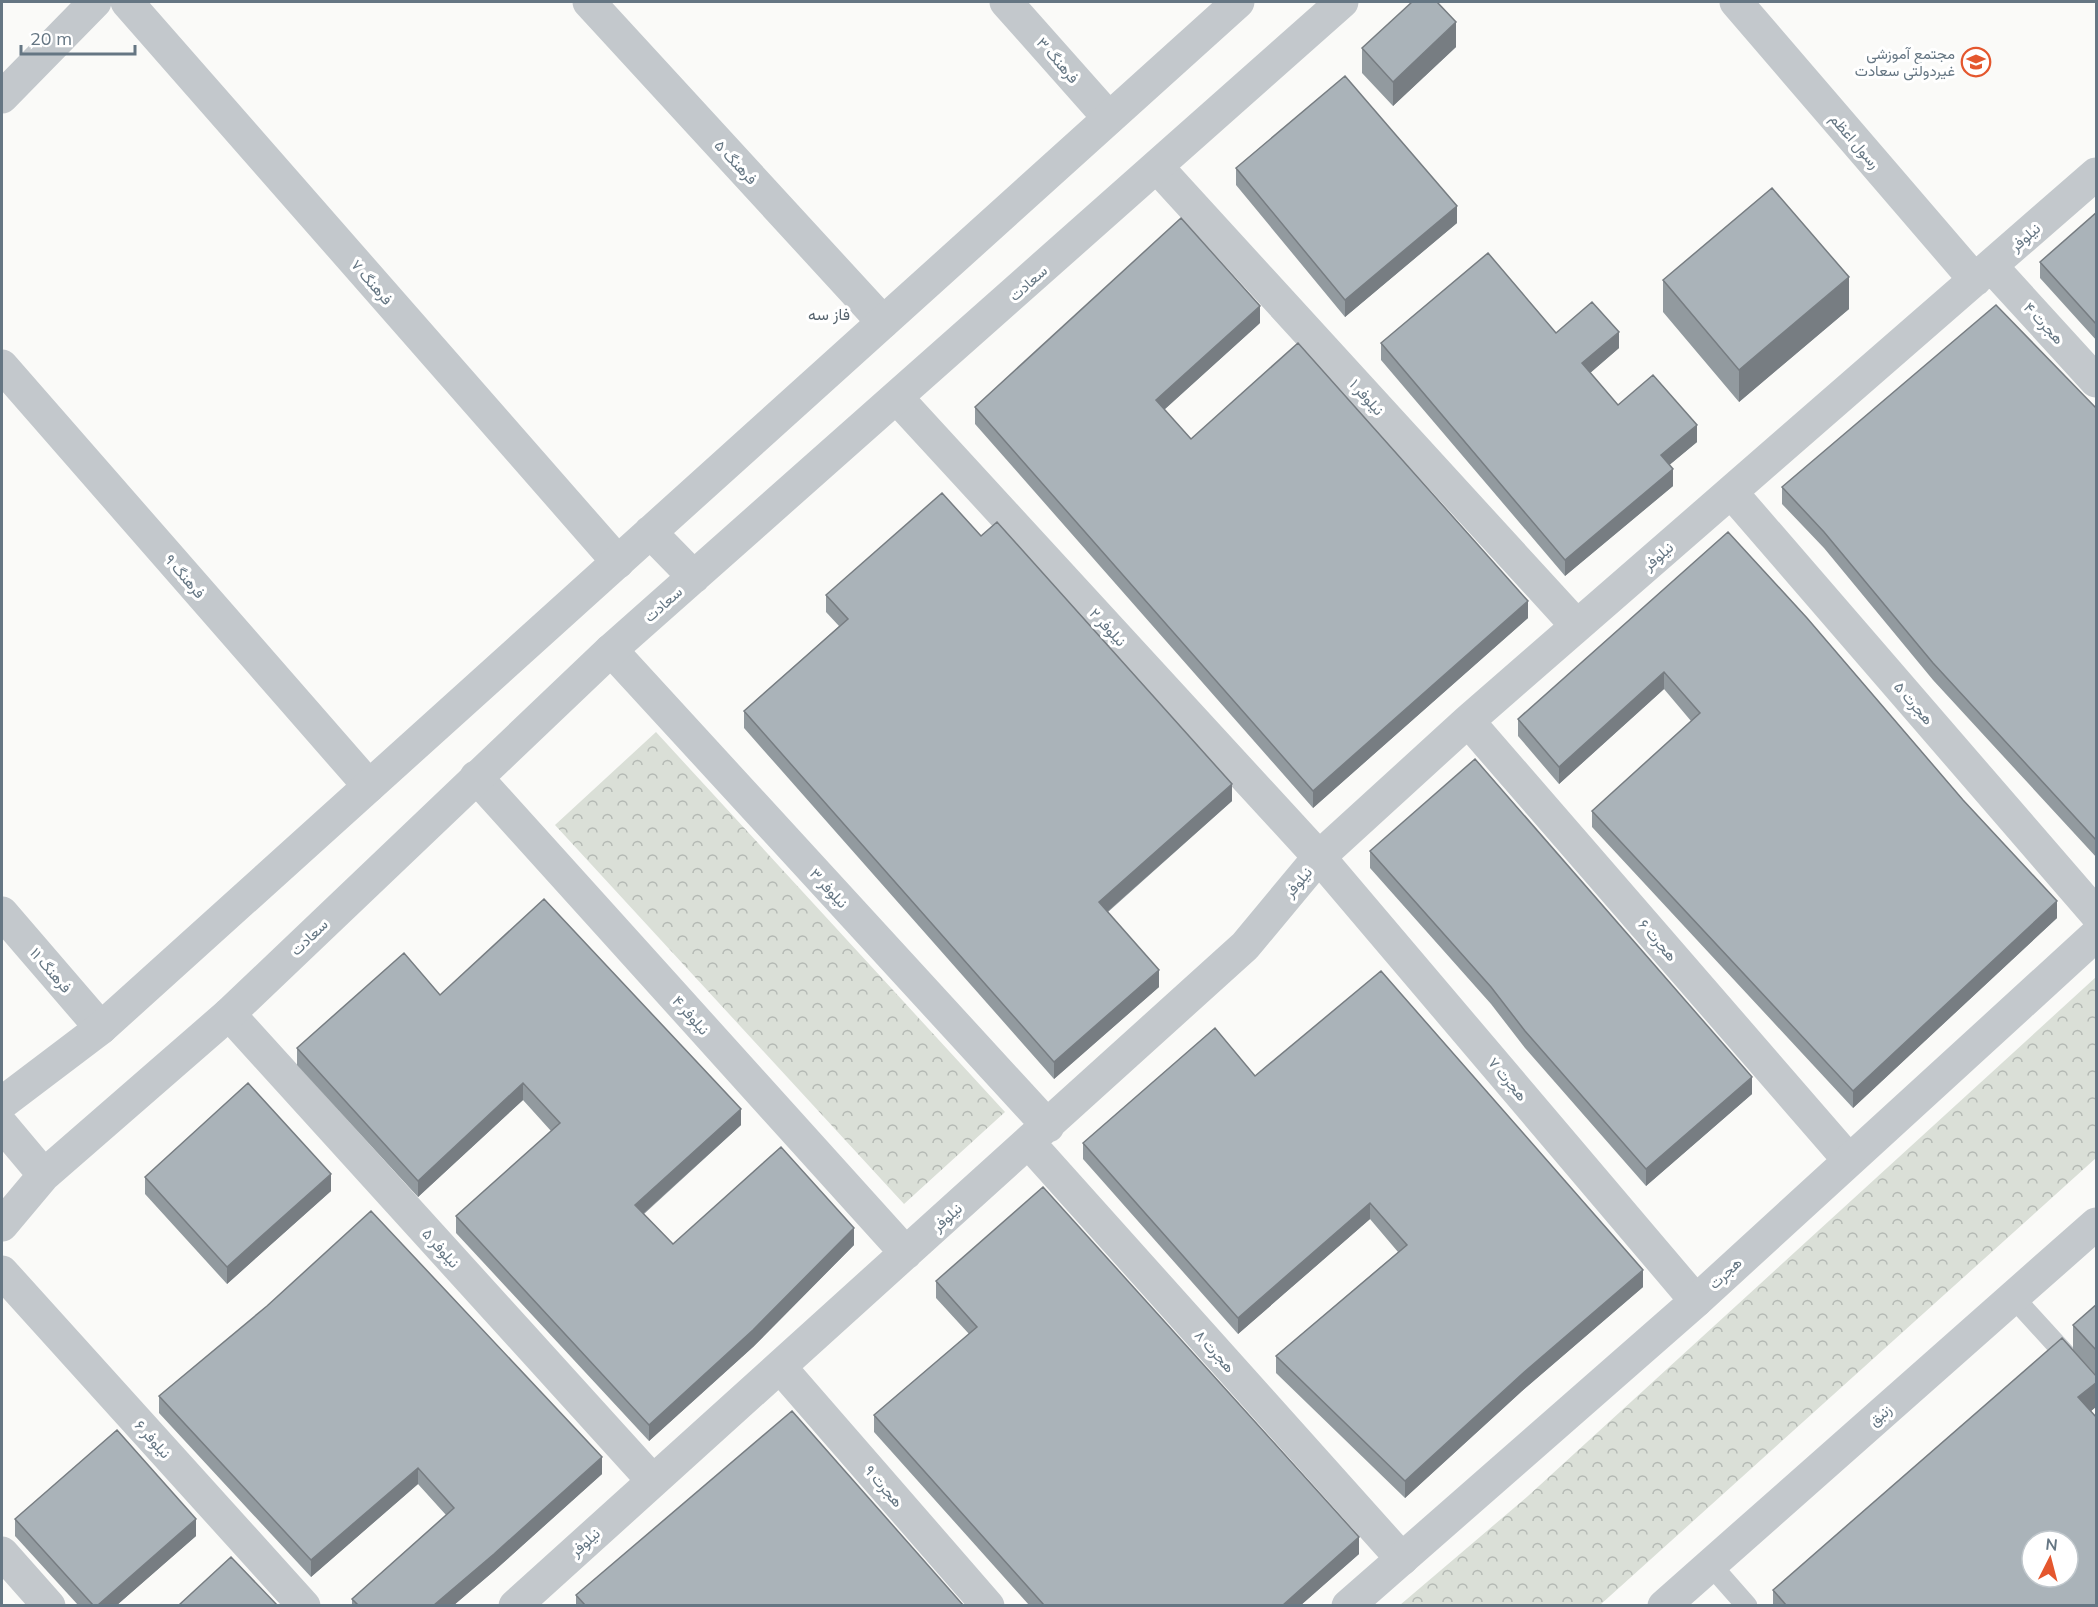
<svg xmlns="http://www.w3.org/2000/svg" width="2098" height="1607" font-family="Mulish,Vazirmatn,sans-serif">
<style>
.forest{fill:url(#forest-crowns)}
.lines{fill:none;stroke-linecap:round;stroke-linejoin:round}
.service{stroke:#c3c8cc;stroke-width:21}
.minor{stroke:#c3c8cc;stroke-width:33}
.tertiary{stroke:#c3c8cc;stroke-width:33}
.wall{fill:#929a9f}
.shaded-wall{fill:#777d82}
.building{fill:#aab3b9;stroke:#777d82;stroke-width:1.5;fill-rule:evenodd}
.labels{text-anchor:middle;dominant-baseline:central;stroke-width:6;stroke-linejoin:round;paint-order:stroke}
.poi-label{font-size:15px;fill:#657683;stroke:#fff;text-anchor:end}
.street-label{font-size:15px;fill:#657683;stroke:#fff}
.neighbourhood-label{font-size:16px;fill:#57646e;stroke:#fff}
</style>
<defs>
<pattern id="forest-crowns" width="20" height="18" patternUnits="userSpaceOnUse" patternTransform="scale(1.5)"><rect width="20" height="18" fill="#dadfd7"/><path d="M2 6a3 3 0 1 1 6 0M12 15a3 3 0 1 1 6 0" fill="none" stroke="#b4b9b4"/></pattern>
</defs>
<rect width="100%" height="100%" fill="#fafaf8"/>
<path class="forest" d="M 656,732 L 1005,1112 L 904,1204 L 555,825 Z
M 2096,977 L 2096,1158 L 1600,1605 L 1400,1605 L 1528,1496 Z"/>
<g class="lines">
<path class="service" d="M 2014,1298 L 2096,1388
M 1710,1564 L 1747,1606"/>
<path class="minor" d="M 127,2 L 618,562
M 589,2 L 883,322
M 1006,2 L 1109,118
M 1736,2 L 1975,280
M 2,97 L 95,2
M 1157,167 L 1577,626
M 1991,266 L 2096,381
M 2,366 L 369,786
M 897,398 L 1319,857 L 1696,1301
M 1731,492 L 2096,914
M 611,650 L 1048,1126
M 1468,721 L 1848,1159
M 476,777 L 906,1253
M 2,913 L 101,1028
M 229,1014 L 653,1481
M 1029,1143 L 1402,1559
M 2,1272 L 304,1606
M 780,1367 L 988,1606
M 2,1553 L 49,1606
M 515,1606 L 1245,946 L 1319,857 L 1468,721 L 2096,174"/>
<path class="tertiary" d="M 650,532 L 694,577
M 2,1103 L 101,1028 L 1238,2
M 2,1125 L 44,1175
M 2,1225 L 44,1175 L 229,1014 L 611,650 L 1342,2
M 1348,1606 L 1696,1301 L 2096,935
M 1664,1606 L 2096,1224"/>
</g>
<path class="wall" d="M 1456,47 L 1393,106 L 1362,73 L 1362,48 Z
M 1236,168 L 1457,223 L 1345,317 L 1236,185 Z
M 2097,212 L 2097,341 L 2040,278 L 2040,262 Z
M 1663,280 L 1849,309 L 1739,402 L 1663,312 Z
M 1260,323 L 1164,410 L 1191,439 L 1528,618 L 1313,808 L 975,424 L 975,407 Z
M 1556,333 L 1619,348 L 1590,373 L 1618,405 L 1697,442 L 1669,465 L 1673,486 L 1565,576 L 1381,360 L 1381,343 Z
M 2097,409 L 2097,858 L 1933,680 L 1824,548 L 1782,504 L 1782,487 Z
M 1728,532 L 1963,800 L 2057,918 L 1853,1108 L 1592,827 L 1592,811 L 1691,721 L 1664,689 L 1559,784 L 1518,736 L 1518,719 Z
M 981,536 L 1232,801 L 1108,912 L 1159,987 L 1054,1079 L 744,728 L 744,711 L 839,626 L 826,612 L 826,595 Z
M 1370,851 L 1752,1094 L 1646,1186 L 1525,1048 L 1491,1004 L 1370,868 Z
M 440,995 L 741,1125 L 644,1214 L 673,1244 L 854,1245 L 753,1347 L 649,1441 L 456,1233 L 456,1216 L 551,1131 L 523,1100 L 418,1197 L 297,1065 L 297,1048 Z
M 1255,1076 L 1643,1287 L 1522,1391 L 1405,1498 L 1276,1373 L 1276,1356 L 1398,1252 L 1370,1219 L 1238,1334 L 1083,1159 L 1083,1143 Z
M 145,1177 L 331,1191 L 227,1284 L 145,1194 Z
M 936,1281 L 1359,1554 L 1301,1605 L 1029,1605 L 874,1432 L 874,1415 L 969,1334 L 936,1298 Z
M 2097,1304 L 2097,1376 L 2073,1350 L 2073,1325 Z
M 2097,1377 L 2097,1406 L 2091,1411 L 2097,1605 L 1773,1605 L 1773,1590 Z
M 159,1396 L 602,1474 L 494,1571 L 454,1605 L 352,1605 L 352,1599 L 446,1515 L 418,1484 L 311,1577 L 159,1413 Z
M 15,1519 L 196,1536 L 117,1605 L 78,1605 L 15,1536 Z
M 576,1595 L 963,1605 L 576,1605 Z"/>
<path class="shaded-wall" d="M 1456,22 L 1456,47 L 1393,106 L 1393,82 Z
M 1457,206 L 1457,223 L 1345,317 L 1345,300 Z
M 1849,277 L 1849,309 L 1739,402 L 1739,370 Z
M 1260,306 L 1260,323 L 1156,417 L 1156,400 Z
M 1619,332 L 1619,348 L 1582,380 L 1582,363 Z
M 1697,425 L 1697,442 L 1661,472 L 1661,455 Z
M 1673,469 L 1673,486 L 1565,576 L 1565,560 Z
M 1528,601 L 1528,618 L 1313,808 L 1313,791 Z
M 1664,672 L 1664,689 L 1559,784 L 1559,767 Z
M 1232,784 L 1232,801 L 1099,919 L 1099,902 Z
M 2057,901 L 2057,918 L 1853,1108 L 1853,1091 Z
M 1159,970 L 1159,987 L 1054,1079 L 1054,1062 Z
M 1752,1077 L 1752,1094 L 1646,1186 L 1646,1169 Z
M 523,1083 L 523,1100 L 418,1197 L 418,1181 Z
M 741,1109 L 741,1125 L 635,1221 L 635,1205 Z
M 331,1174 L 331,1191 L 227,1284 L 227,1267 Z
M 1370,1203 L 1370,1219 L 1238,1334 L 1238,1318 Z
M 854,1228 L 854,1245 L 753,1347 L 649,1441 L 649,1425 Z
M 1643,1270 L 1643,1287 L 1522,1391 L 1405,1498 L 1405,1481 L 1522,1374 Z
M 2097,1382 L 2097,1406 L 2078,1422 L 2078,1397 Z
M 602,1457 L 602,1474 L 494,1571 L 454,1605 L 434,1605 Z
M 418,1468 L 418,1484 L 311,1577 L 311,1560 Z
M 196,1519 L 196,1536 L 117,1605 L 98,1605 Z
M 1359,1537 L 1359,1554 L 1301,1605 L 1283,1605 Z"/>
<path class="building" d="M 1412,2 L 1437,2 L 1456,22 L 1393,82 L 1362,48 Z
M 1345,76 L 1457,206 L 1345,300 L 1236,168 Z
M 1772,188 L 1849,277 L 1739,370 L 1663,280 Z
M 2097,212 L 2097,325 L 2040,262 Z
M 1181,218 L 1260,306 L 1156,400 L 1191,439 L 1298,343 L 1528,601 L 1313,791 L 975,407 Z
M 1488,253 L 1556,333 L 1592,302 L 1619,332 L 1582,363 L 1618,405 L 1653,375 L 1697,425 L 1661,455 L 1673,469 L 1565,560 L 1381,343 Z
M 1996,305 L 2097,409 L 2097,841 L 1933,663 L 1824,532 L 1782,487 Z
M 942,493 L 981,536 L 997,522 L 1232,784 L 1099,902 L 1159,970 L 1054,1062 L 744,711 L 848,619 L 826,595 Z
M 1728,532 L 1807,618 L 1963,800 L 2057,901 L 1853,1091 L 1592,811 L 1700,713 L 1664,672 L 1559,767 L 1518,719 Z
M 1475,759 L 1752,1077 L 1646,1169 L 1525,1031 L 1491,987 L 1370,851 Z
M 544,899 L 741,1109 L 635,1205 L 673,1244 L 781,1147 L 854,1228 L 753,1330 L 649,1425 L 456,1216 L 560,1123 L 523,1083 L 418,1181 L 297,1048 L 404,953 L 440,995 Z
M 1381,971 L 1643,1270 L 1522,1374 L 1405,1481 L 1276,1356 L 1407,1245 L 1370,1203 L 1238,1318 L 1083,1143 L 1215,1028 L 1255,1076 Z
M 248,1083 L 331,1174 L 227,1267 L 145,1177 Z
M 1043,1187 L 1359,1537 L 1283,1605 L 1044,1605 L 874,1415 L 977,1327 L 936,1281 Z
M 371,1211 L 602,1457 L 494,1554 L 434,1605 L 358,1605 L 352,1599 L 454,1508 L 418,1468 L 311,1560 L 159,1396 L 267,1306 Z
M 2097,1304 L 2097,1351 L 2073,1325 Z
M 2062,1338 L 2097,1377 L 2097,1382 L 2078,1397 L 2097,1418 L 2097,1605 L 1786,1605 L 1773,1590 ZM 2032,1541 L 2068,1541 L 2068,1577 L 2032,1577 Z
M 792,1411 L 963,1605 L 585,1605 L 576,1595 Z
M 117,1430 L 196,1519 L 98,1605 L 93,1605 L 15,1519 Z
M 231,1557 L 277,1605 L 179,1605 Z"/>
<defs>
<g id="school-ring" transform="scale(1.5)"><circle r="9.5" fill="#fff" stroke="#e4572e" stroke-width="1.5"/><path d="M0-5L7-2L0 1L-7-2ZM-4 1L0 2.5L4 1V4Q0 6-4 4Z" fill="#e4572e"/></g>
</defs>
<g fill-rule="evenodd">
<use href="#school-ring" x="1976" y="62"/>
</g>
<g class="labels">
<g class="poi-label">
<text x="1955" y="53">مجتمع آموزشی<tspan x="1955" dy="17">غیردولتی سعادت</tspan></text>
</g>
<g class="street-label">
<text transform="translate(1058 60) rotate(49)">فرهنگ ۳</text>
<text transform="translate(1855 141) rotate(49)">رسول اعظم</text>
<text transform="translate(736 162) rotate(47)">فرهنگ ۵</text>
<text transform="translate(2025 237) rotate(-41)">نیلوفر</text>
<text transform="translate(372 282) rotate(49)">فرهنگ ۷</text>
<text transform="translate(1028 283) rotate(-42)">سعادت</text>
<text transform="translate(2044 323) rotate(47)">هجرت ۴</text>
<text transform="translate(1367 397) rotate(48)">نیلوفر ۱</text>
<text transform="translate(1658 556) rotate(-41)">نیلوفر</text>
<text transform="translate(185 576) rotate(49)">فرهنگ ۹</text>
<text transform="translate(663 604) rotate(-42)">سعادت</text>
<text transform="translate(1108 627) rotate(47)">نیلوفر ۲</text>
<text transform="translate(1914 703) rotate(49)">هجرت ۵</text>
<text transform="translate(1298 882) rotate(-50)">نیلوفر</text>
<text transform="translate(829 888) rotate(47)">نیلوفر ۳</text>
<text transform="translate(309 937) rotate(-44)">سعادت</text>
<text transform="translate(1658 940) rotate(49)">هجرت ۶</text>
<text transform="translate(51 970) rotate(49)">فرهنگ ۱۱</text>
<text transform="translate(691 1015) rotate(48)">نیلوفر ۴</text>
<text transform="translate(1508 1079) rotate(50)">هجرت ۷</text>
<text transform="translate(947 1217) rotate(-42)">نیلوفر</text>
<text transform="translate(441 1248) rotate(48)">نیلوفر ۵</text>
<text transform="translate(1725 1273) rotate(-43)">هجرت</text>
<text transform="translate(1215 1351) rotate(48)">هجرت ۸</text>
<text transform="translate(1880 1415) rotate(-41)">زنبق</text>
<text transform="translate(153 1439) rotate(48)">نیلوفر ۶</text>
<text transform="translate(884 1486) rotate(49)">هجرت ۹</text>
<text transform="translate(585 1542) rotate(-42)">نیلوفر</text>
</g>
<g class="neighbourhood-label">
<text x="829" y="314">فاز سه</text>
</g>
</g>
<rect width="2098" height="1607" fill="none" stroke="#657683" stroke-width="6"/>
<g transform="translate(2050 1559) rotate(6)"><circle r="28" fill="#ffffff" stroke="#c1c8cd" stroke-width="1.5"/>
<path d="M0-4.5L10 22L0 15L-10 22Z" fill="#e4572e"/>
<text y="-9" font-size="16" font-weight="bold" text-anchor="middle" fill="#657683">N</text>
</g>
<path d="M21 45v9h114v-9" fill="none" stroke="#657683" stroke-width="3"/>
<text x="30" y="45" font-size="18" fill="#657683" stroke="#ffffff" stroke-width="4.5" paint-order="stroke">20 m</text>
</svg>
